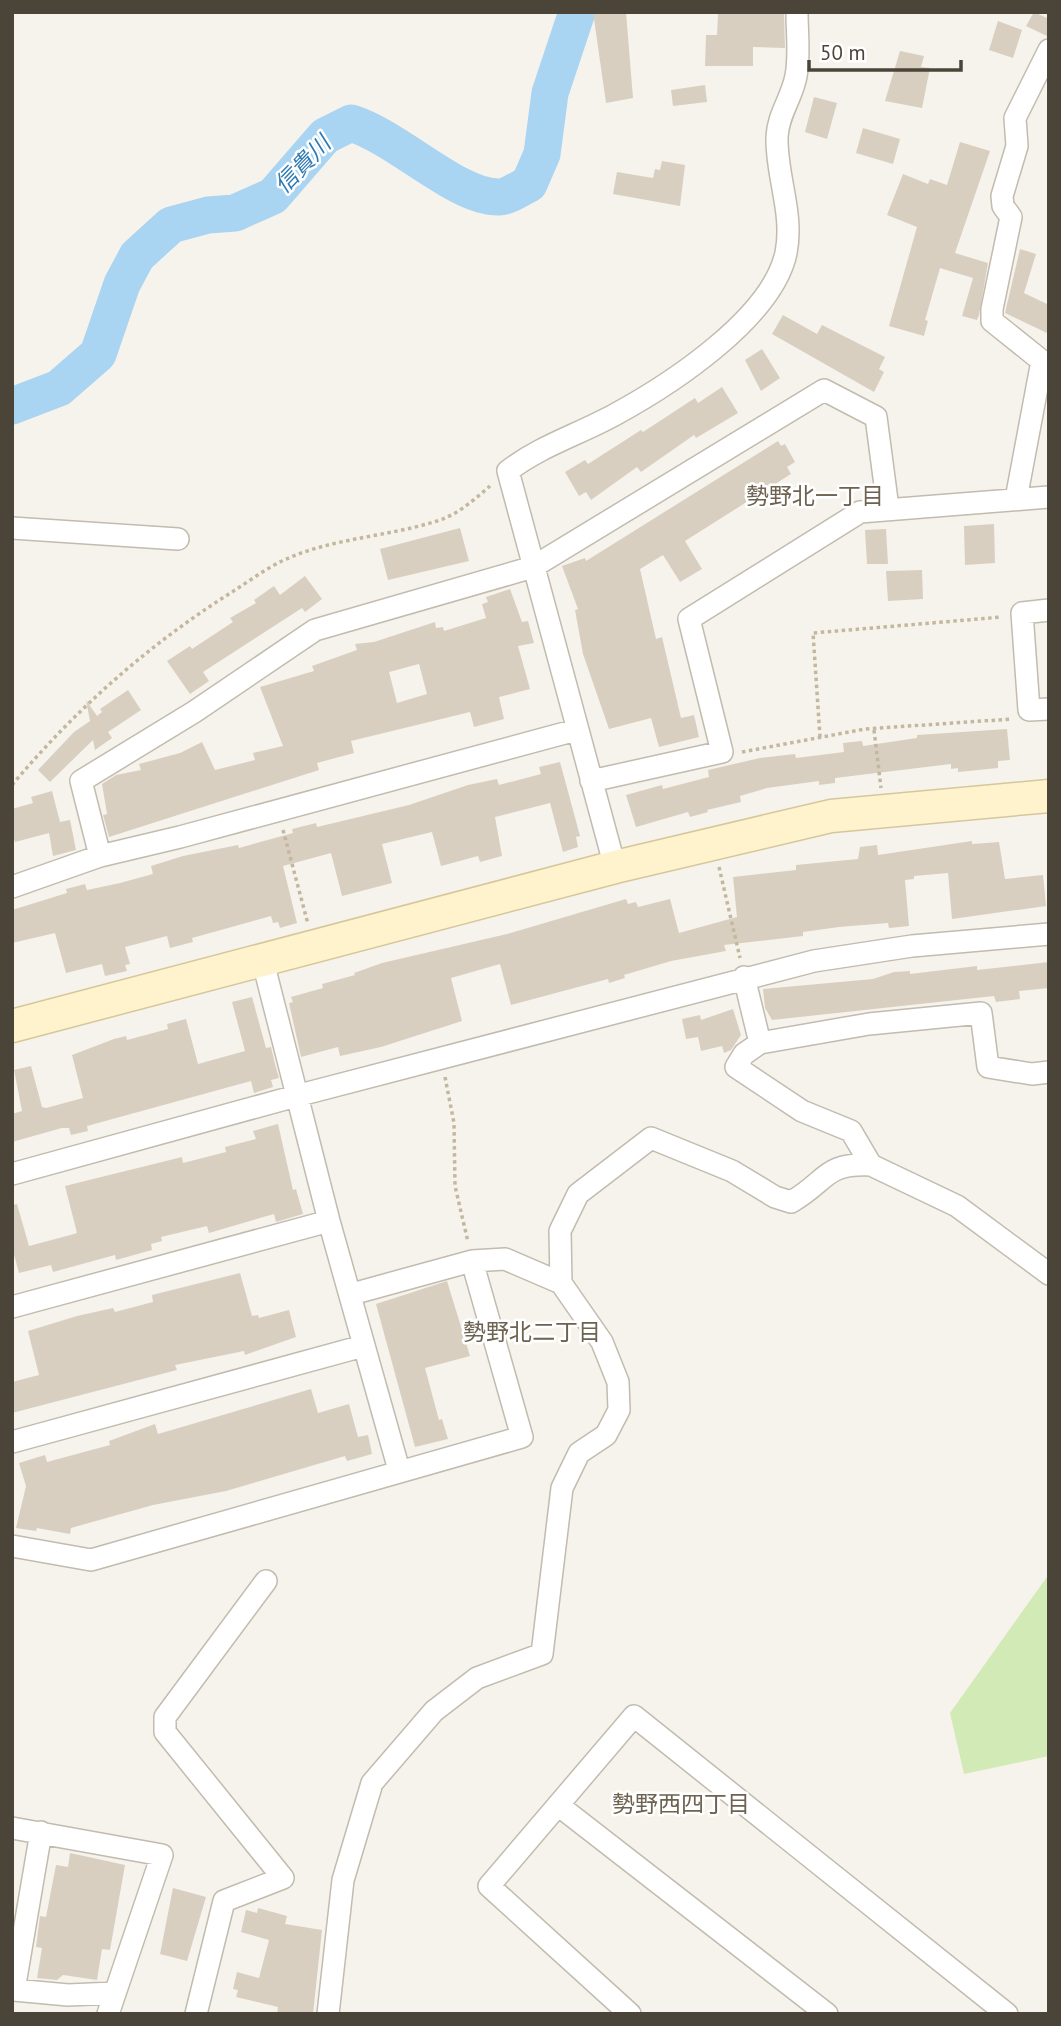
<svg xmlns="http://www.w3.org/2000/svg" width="1061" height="2026" font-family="'PT Sans','Noto Sans JP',sans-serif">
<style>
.green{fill:#d2eab5}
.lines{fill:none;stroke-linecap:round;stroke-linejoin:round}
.river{stroke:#a9d4f2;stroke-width:37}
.building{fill:#d8cfc1;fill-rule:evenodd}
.street-casing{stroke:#c2bbae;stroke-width:24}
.secondary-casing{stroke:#d6c79b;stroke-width:35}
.path{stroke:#c4b79f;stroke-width:3.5;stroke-dasharray:3.5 3.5;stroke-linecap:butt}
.street{stroke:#fff;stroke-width:21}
.secondary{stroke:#fff3cd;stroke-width:32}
.labels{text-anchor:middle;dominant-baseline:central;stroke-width:5;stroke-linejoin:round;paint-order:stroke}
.water-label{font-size:23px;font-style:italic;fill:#2e7ab2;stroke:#fff}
.neighbourhood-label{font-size:23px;fill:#6e6250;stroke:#fff}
</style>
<rect width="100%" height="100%" fill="#f6f3ec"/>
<path class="green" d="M 1049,1574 L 1049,1756 L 964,1774 L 950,1713 Z"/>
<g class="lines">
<path class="river" d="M 12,406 L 59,388 L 98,354 L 122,284 L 137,256 L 171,225 L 208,215 L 235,213 L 273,196 L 325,136 L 351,123 C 399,138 457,198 499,197 C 508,197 520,188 529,184 L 542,154 L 550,93 L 577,12"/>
</g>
<path class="building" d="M 593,12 L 626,12 L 633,98 L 606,103 Z
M 1034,12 L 1049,19 L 1049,37 L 1026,26 Z
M 784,13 L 785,48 L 753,47 L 753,66 L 705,66 L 706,35 L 717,35 L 718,14 Z
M 998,21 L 1022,30 L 1013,58 L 989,50 Z
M 900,51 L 924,56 L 921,67 L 930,68 L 922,108 L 885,101 Z
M 705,85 L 707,102 L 673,106 L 671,90 Z
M 814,97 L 837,103 L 827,139 L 805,132 Z
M 863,128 L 900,139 L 893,164 L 856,153 Z
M 960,142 L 990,151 L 955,253 L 988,263 L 979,315 L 977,320 L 962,316 L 973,278 L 940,268 L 925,320 L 928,321 L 924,336 L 889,326 L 917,227 L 887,215 L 903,174 L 928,184 L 930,179 L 947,185 Z
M 662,161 L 685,165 L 680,206 L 613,194 L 617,172 L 653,178 L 655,169 L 660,170 Z
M 1020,249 L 1036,254 L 1024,293 L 1049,305 L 1049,334 L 1005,313 Z
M 783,315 L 817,334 L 822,325 L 885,357 L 879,369 L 884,372 L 874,392 L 772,334 Z
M 762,349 L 780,378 L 761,391 L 745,360 Z
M 722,387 L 738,413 L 696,438 L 694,435 L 641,472 L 637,467 L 591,500 L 586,492 L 579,496 L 565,472 L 585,460 L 588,464 L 641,430 L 643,432 L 695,398 L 698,403 Z
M 778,441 L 781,446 L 785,444 L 795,462 L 787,467 L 791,474 L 685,541 L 702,569 L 680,582 L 663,555 L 640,569 L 656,639 L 662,637 L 681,718 L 694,715 L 699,737 L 659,747 L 651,718 L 609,729 L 583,654 L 575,610 L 578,609 L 562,566 L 585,558 L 586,561 Z
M 994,524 L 995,563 L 965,565 L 964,526 Z
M 460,528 L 469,561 L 388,580 L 380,549 Z
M 886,529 L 888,564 L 867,564 L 865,530 Z
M 922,570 L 923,599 L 888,601 L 886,571 Z
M 305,576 L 322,599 L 305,612 L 302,608 L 203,672 L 209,681 L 190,694 L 167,661 L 190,646 L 192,649 L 233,622 L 230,618 L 256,603 L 254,600 L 274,586 L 280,595 Z
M 510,589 L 522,622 L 528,621 L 534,643 L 518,646 L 530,689 L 499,697 L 504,719 L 474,727 L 470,712 L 351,741 L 354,753 L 317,763 L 319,770 L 109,837 L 103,815 L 107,814 L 102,784 L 116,775 L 141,770 L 139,764 L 180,753 L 202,742 L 215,770 L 255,760 L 253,753 L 283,746 L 260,687 L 314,671 L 312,666 L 357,650 L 355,644 L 374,642 L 435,622 L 436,628 L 443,627 L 444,631 L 486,618 L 482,604 L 488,602 L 486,597 ZM 419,664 L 427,694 L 397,703 L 389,672 Z
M 128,690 L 141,710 L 108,732 L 112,738 L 95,750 L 93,740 L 50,782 L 38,770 L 74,732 L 90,721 L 86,700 L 97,716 L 102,712 L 100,709 Z
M 1007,729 L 1010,760 L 998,761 L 998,768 L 958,772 L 958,768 L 951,769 L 951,764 L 835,778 L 835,783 L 819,785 L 819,781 L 767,788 L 740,796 L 741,802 L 707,810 L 708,812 L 690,817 L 688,812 L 636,827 L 626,795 L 662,785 L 663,789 L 709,777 L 708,770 L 760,758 L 795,754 L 796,758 L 844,752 L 843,743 L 862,741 L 863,746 L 917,738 L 917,735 Z
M 560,762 L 580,836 L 576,837 L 578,847 L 563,852 L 550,803 L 495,817 L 502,856 L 480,862 L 478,856 L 441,866 L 432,832 L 382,844 L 392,883 L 342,896 L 331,853 L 283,866 L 297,923 L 280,928 L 278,922 L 273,923 L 271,916 L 192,938 L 193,942 L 170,948 L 167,936 L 125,947 L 130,964 L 125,965 L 127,971 L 105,976 L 102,964 L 66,973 L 55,933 L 12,943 L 12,910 L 67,893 L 66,889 L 85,884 L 87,890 L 120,883 L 153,874 L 151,866 L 183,856 L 238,845 L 239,848 L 293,833 L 292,829 L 316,823 L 317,827 L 409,805 L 468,785 L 497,779 L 499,785 L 541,774 L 539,767 Z
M 52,791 L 60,822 L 70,820 L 76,850 L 53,856 L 49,833 L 15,842 L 12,832 L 12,809 L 33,803 L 31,797 Z
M 972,841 L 972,844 L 999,842 L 1005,879 L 1043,875 L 1046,906 L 952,919 L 948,873 L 914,876 L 914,879 L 905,880 L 909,926 L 889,928 L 888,923 L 839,927 L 803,932 L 803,936 L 724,945 L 726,951 L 671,961 L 624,975 L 625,978 L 609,983 L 608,979 L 511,1005 L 500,964 L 451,978 L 462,1021 L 381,1047 L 340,1056 L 338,1047 L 301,1057 L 289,1003 L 293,1002 L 291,997 L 323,988 L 322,984 L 355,975 L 354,973 L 382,963 L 507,934 L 626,899 L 628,904 L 636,902 L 638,907 L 670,899 L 679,933 L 737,917 L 733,877 L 796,870 L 796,865 L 858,859 L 860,847 L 877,845 L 878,855 Z
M 1049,962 L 1049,988 L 1019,991 L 1020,999 L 996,1002 L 994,996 L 772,1020 L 765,1008 L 763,989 L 873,979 L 894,972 L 910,971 L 910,974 L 977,966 L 977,970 Z
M 252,997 L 266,1048 L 271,1047 L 275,1064 L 279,1078 L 271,1080 L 273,1087 L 254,1093 L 251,1081 L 87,1126 L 88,1131 L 71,1135 L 69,1128 L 62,1128 L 12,1142 L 12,1114 L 22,1111 L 14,1070 L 31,1066 L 42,1107 L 46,1108 L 83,1098 L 72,1055 L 114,1039 L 126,1036 L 127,1040 L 168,1029 L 167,1024 L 186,1019 L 198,1064 L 245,1051 L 232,1002 Z
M 733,1009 L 741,1035 L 731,1050 L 724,1053 L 722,1046 L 701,1051 L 698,1037 L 686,1039 L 682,1019 L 700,1015 L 701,1020 Z
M 278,1124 L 293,1190 L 296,1189 L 303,1214 L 276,1222 L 274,1214 L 209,1233 L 207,1226 L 161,1237 L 162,1241 L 151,1244 L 152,1250 L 116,1260 L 115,1255 L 53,1272 L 51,1265 L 19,1273 L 12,1247 L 12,1205 L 17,1204 L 29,1246 L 74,1234 L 77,1233 L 65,1186 L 182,1157 L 183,1163 L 226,1152 L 225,1147 L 256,1139 L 253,1131 Z
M 240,1273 L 252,1316 L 258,1315 L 259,1318 L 289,1310 L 296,1337 L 245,1355 L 244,1351 L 175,1365 L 177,1370 L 12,1413 L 12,1382 L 39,1375 L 28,1331 L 77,1316 L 113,1308 L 115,1312 L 153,1302 L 152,1295 Z
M 447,1281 L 470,1356 L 425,1368 L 439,1420 L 442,1419 L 448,1439 L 415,1447 L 376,1304 Z
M 311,1389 L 318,1413 L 349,1404 L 358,1437 L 368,1435 L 372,1454 L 347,1461 L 345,1456 L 226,1491 L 153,1505 L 71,1528 L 70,1534 L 37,1528 L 36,1531 L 16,1528 L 26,1486 L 19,1463 L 45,1455 L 47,1462 L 110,1445 L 109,1441 L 155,1424 L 158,1434 Z
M 70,1853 L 125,1865 L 110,1950 L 102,1949 L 97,1980 L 63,1975 L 57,1980 L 37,1978 L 42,1948 L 36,1947 L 40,1916 L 46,1917 L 56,1865 L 68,1867 Z
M 173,1888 L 206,1897 L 187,1961 L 160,1954 Z
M 258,1908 L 287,1916 L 285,1924 L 322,1930 L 313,2014 L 277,2014 L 278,2007 L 236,1997 L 238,1990 L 233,1989 L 237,1972 L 259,1978 L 269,1940 L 241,1932 L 246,1910 L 257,1913 Z"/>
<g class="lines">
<g class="street-casing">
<path id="street" d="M 1016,499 L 1042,361 L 992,321 L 992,309 L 1011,217 L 1003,206 L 1002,196 L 1017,146 L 1015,118 L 1049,50
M 12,528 L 178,539
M 1049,610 L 1022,613 L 1029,710 L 1049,709
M 591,781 L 722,752 L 689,619 L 860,512 L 1049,497
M 100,856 L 81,781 L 194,712 L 315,630 L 533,567 L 824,390 L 876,417 L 888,508
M 615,867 L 508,471 C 540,446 580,434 616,414 C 671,384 772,318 786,253 C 794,213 776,176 777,137 C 778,114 792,98 796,76 C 800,56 797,33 797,12
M 12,887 L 100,856 L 180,837 L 576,730
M 262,958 L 329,1221 L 399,1470
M 744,977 L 760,1043
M 1049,1072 L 1032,1074 L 988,1067 L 981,1013 L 869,1024 L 760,1043 L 744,1054 L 736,1067 L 802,1111 L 851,1131 L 871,1165 L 957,1206 L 1049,1274
M 12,1174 L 296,1096 L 814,961 L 912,946 L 1049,934
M 561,1283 L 560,1231 L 578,1194 L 651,1138 L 732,1171 L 775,1197 L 791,1202 C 828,1181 823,1163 871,1165
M 12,1307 L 329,1221
M 12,1442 L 363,1346
M 12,1546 L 91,1560 L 522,1437 L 472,1261
M 558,1805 L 827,2014
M 12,1828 L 162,1855 L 108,2014
M 41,1832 L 14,1990 L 68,1995 L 114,1993
M 196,2014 L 224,1901 L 283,1878 L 165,1732 L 165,1717 L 266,1581
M 328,2014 L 343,1880 L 372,1783 L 434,1711 L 477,1678 L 542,1654 L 562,1488 L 579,1453 L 606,1435 L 619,1410 L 618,1382 L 602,1342 L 561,1283 L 505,1259 L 472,1261 L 352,1294
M 630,2014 L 489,1886 L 634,1716 L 1007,2014"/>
</g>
<g class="secondary-casing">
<path id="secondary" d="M 12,1026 L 615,867 L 831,816 L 1049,796"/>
</g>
<path class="path" d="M 874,730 L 881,788
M 820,737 L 813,633 L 1002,617
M 742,752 L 865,729 L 1012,719
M 12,785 C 76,709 148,645 232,592 C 248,582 265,569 282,561 C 330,538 387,537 437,521 C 457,515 474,500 490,486
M 283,830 L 308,924
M 719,867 L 740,958
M 445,1077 L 454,1123 L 455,1186 L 468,1242"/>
<use href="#street" class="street"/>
<use href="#secondary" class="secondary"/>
</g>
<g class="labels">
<g class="water-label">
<text transform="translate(302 164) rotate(-46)">信貴川</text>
</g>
<g class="neighbourhood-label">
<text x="815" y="495">勢野北一丁目</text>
<text x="532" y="1331">勢野北二丁目</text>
<text x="681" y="1803">勢野西四丁目</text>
</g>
</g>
<rect width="1061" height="2026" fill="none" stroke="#4b4439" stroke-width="28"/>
<path d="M809 60v10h152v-10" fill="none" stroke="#4b4439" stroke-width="3.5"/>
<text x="820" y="60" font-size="21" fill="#4b4439" stroke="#ffffff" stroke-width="5" paint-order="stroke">50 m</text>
</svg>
